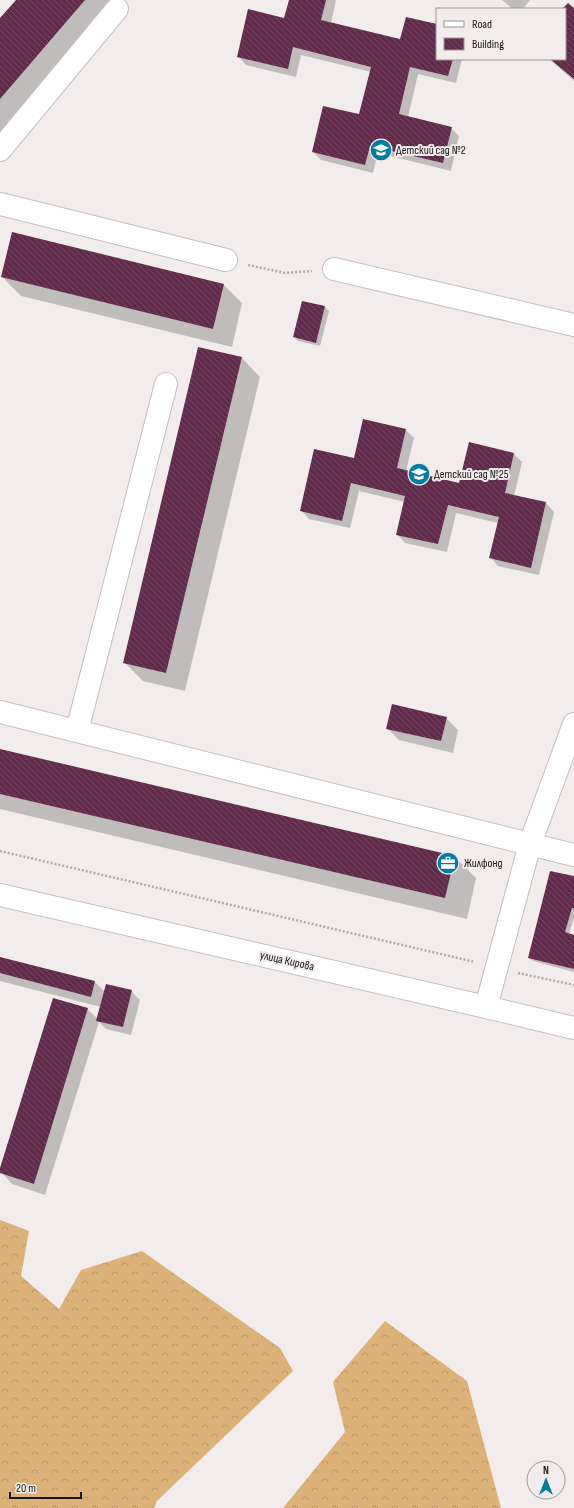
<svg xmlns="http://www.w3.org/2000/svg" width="574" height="1508" font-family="'Sofia Sans Condensed',sans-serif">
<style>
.forest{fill:url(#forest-crowns)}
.shadow{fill:#0003}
.building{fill:url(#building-back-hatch)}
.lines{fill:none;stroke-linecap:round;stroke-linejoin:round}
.minor-casing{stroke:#c6c0c0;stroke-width:24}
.path{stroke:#b0abab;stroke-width:2.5;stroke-dasharray:2 2;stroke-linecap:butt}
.minor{stroke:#fff;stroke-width:22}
.labels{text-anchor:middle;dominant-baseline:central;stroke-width:4;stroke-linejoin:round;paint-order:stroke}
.poi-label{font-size:12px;fill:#171515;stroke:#f2ecec;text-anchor:start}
.street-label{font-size:12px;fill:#171515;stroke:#f2ecec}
</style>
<defs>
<pattern id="forest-crowns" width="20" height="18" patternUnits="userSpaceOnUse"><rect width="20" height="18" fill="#dcb279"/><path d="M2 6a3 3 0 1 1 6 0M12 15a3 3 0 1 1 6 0" fill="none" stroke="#bc9868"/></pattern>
<pattern id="building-back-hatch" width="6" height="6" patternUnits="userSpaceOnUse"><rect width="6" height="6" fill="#622b4b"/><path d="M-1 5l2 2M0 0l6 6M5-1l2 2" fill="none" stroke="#734761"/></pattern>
</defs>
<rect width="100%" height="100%" fill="#f2ecec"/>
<path class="forest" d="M 0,1220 L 29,1231 L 21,1276 L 59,1309 L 81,1270 L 142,1251 L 280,1348 L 293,1371 L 157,1501 L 154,1508 L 0,1508 Z
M 385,1321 L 467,1381 L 501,1508 L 283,1508 L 345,1432 L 333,1382 Z"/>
<path class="shadow" d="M 17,0 L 120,0 L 0,139 L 0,20 Z
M 290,0 L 336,0 L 331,23 L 401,40 L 437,26 L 437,59 L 462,59 L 456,83 L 418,74 L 408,117 L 451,128 L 459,136 L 451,171 L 378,153 L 373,173 L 321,160 L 313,152 L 360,116 L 371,72 L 301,55 L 296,77 L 246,65 L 238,56 L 285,19 Z
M 502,0 L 530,0 L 523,9 L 513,9 Z
M 568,4 L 574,10 L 574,81 L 549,59 L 565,59 L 565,9 L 564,9 Z
M 2,277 L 224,285 L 242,303 L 232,347 L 21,296 Z
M 325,307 L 329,311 L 320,346 L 298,341 L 294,337 Z
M 242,358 L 260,377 L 185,691 L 143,681 L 124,662 Z
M 406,430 L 414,438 L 406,471 L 460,484 L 514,454 L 522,462 L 514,496 L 546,503 L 554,512 L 539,575 L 498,566 L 490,557 L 498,523 L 456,513 L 447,552 L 405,543 L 397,534 L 405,502 L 359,491 L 350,528 L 309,519 L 301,510 L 355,460 Z
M 446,718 L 458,730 L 453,753 L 399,740 L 387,728 Z
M 0,750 L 455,857 L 476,878 L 467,919 L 0,809 Z
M 574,878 L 574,917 L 569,934 L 574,936 L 574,972 L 533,961 L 529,958 Z
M 0,958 L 95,982 L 105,992 L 131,991 L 140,1000 L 131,1035 L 106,1029 L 99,1022 L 45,1195 L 12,1184 L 0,1171 L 87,1009 L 98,1019 L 101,1007 L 0,981 Z"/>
<path class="building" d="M 16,0 L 85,0 L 0,99 L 0,18 Z
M 289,0 L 326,0 L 321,20 L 400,39 L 406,17 L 437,24 L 437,59 L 453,59 L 448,76 L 410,67 L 399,114 L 452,127 L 443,163 L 370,146 L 365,165 L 312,152 L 323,106 L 359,114 L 371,67 L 293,47 L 288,69 L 237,57 L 248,9 L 284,18 Z
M 568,3 L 574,8 L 574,79 L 550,59 L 565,59 L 565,9 L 562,9 Z
M 12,232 L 224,284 L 213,329 L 1,277 Z
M 302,301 L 325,306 L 316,343 L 293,337 Z
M 198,347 L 242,357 L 166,673 L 123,663 Z
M 363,419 L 406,429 L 397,468 L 459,483 L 469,442 L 514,453 L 505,493 L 546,502 L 531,568 L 489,558 L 499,517 L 448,505 L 438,544 L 396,535 L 405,496 L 351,483 L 342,521 L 300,511 L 314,449 L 354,458 Z
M 392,704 L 447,717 L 441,741 L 386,729 Z
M 0,749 L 455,856 L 445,898 L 0,794 Z
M 550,871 L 574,876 L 574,908 L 572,908 L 565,932 L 574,935 L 574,969 L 528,958 Z
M 0,957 L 95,981 L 91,997 L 0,973 Z
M 106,984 L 132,990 L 123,1027 L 96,1021 Z
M 53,998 L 88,1008 L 34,1184 L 0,1173 L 0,1168 Z"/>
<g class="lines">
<g class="minor-casing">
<path id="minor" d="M 0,150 L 117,9
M 0,204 L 226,260
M 334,269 L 574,325
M 0,712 L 574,855
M 77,731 L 166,384
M 0,895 L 486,1007 L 574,1028
M 486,1007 L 530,844 L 574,724"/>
</g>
<path class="path" d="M 248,265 L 285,273 L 312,271
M 0,851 L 475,962
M 518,973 L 574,985"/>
<use href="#minor" class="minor"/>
</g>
<defs>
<g id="school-disc" transform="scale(1.15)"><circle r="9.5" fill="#007da3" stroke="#f2ecec"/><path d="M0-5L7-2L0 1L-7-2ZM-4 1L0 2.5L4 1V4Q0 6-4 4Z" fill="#fff"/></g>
<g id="office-disc" transform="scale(1.15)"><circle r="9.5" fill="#007da3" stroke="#f2ecec"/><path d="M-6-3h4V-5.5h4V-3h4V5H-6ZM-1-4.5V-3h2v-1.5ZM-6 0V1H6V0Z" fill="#fff"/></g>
</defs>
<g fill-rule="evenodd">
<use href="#school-disc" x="381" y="150"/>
<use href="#school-disc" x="419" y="474"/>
<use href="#office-disc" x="448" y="863"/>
</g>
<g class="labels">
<g class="poi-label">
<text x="396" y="150">Детский сад №2</text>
<text x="434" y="474">Детский сад №25</text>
<text x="464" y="863">Жилфонд</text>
</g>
<g class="street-label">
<text transform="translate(287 961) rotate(13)">улица Кирова</text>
</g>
</g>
<rect x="436" y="8" width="130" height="52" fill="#f2ecec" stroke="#9a9696"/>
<rect x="444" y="21" width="20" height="6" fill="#ffffff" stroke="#9a9696"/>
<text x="472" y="28" font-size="12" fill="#171515">Road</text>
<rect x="444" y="38" width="20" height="12" fill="url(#building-back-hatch)" stroke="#9a9696"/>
<text x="472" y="48" font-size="12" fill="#171515">Building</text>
<g transform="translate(546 1480)"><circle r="19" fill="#f2ecec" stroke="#9a9696"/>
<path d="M0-3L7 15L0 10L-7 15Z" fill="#007da3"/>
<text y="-6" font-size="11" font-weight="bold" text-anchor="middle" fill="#171515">N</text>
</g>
<path d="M10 1492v6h71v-6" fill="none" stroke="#171515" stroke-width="2"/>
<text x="16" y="1492" font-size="12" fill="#171515" stroke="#f2ecec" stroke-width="3" paint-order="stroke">20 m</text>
</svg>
